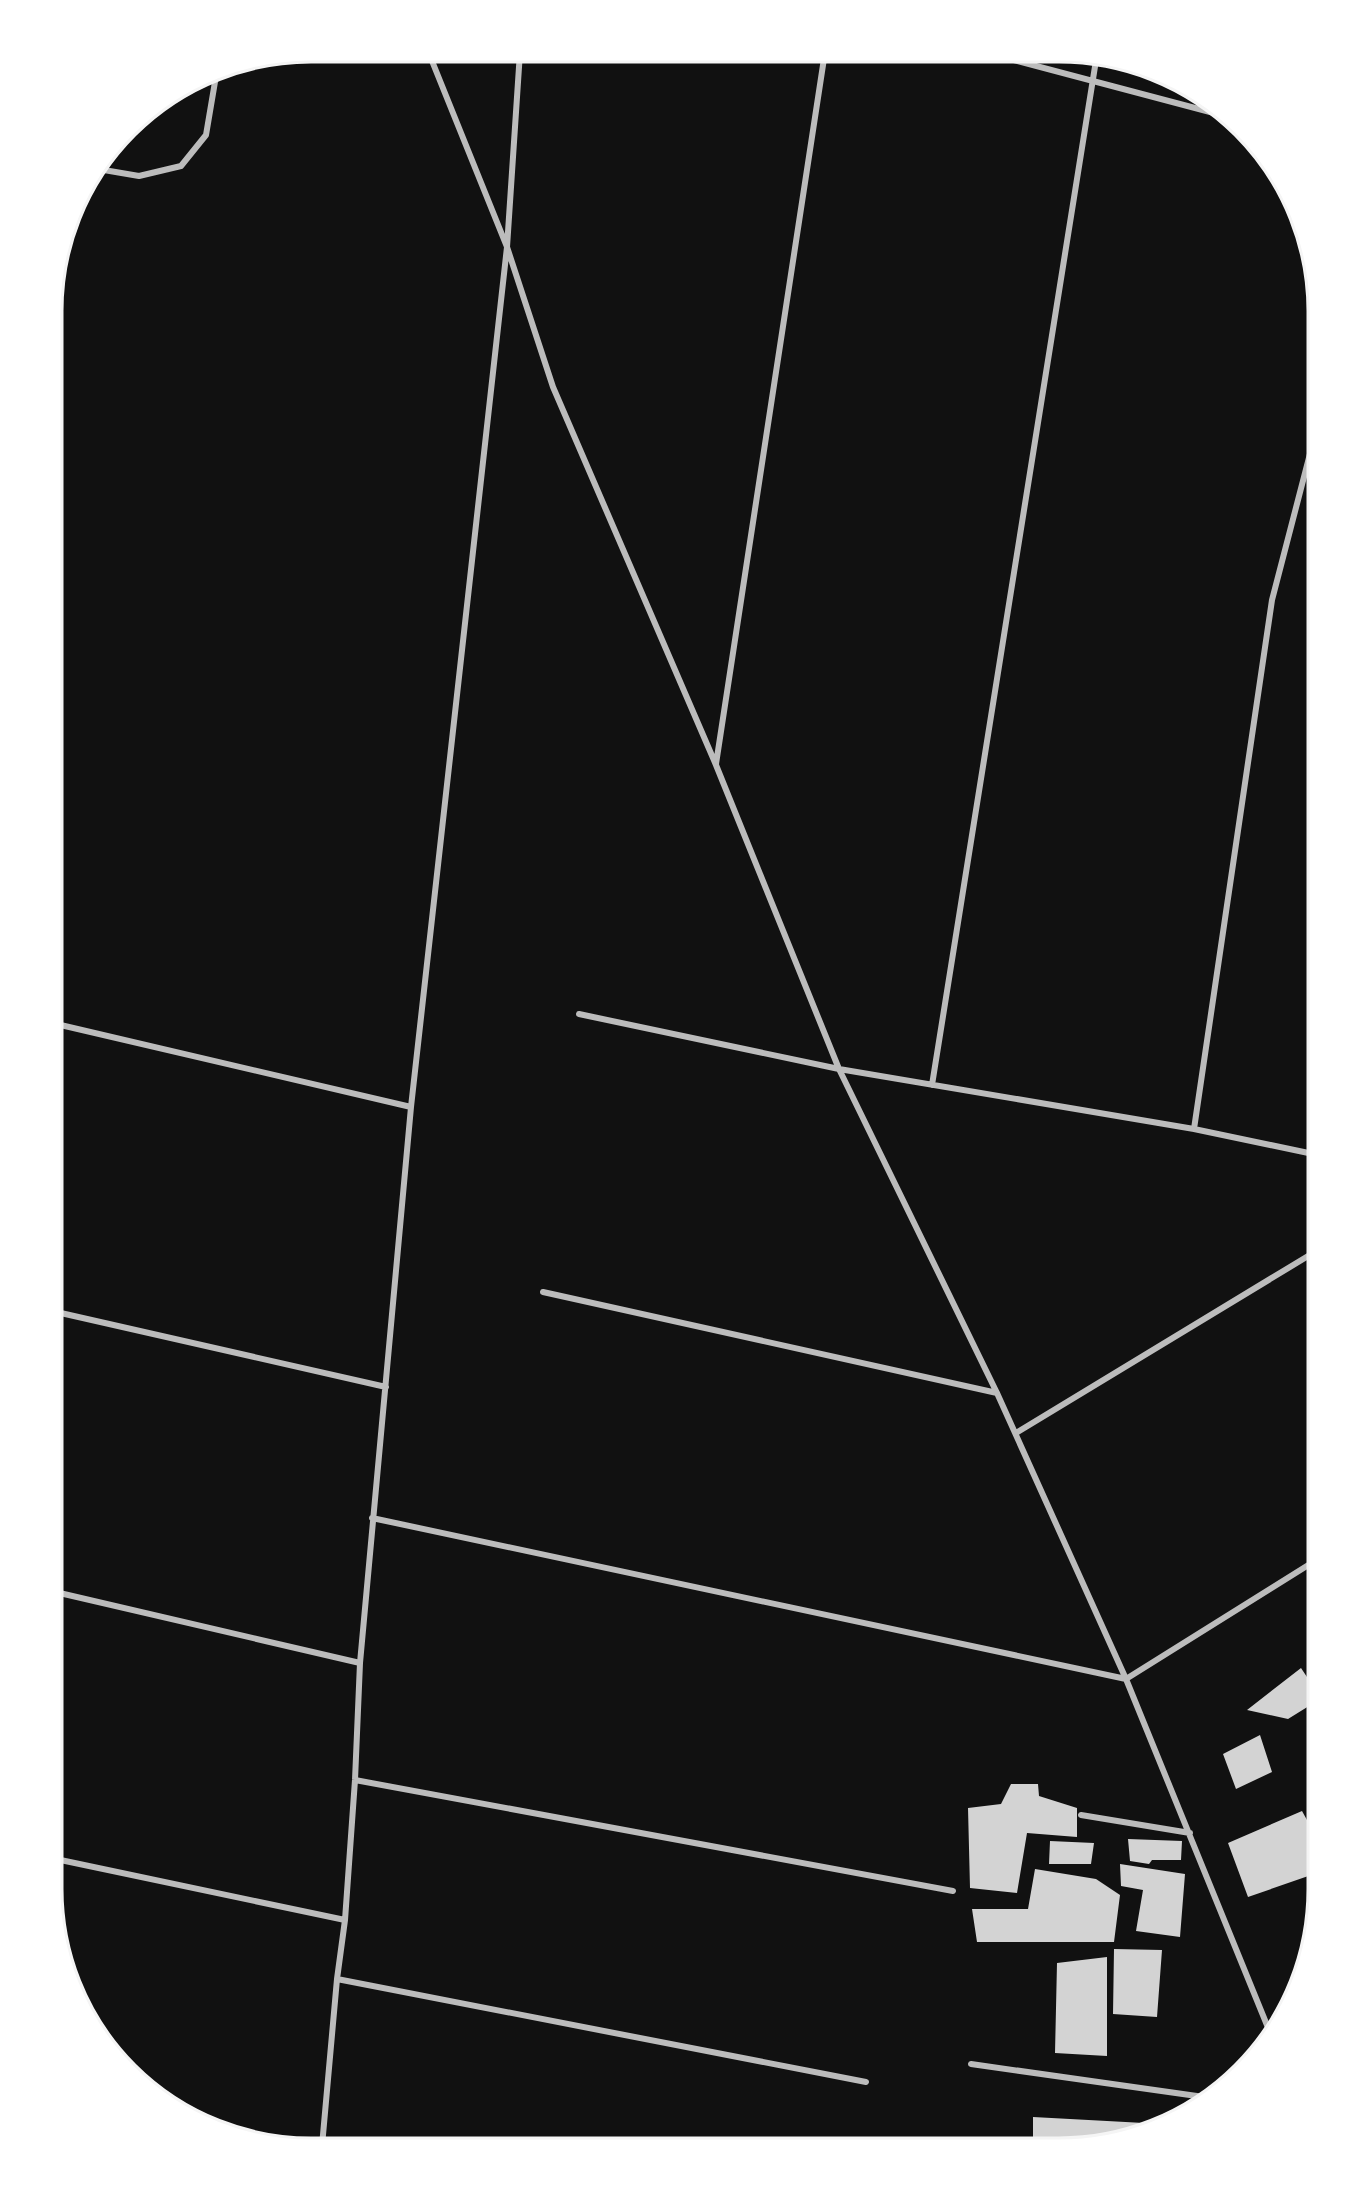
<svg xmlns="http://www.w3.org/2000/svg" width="1369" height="2199" font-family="'Libre Baskerville',serif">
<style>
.building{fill:#d3d3d3}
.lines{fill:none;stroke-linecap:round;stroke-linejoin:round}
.minor{stroke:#bcbcbc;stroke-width:6}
.rim{fill:none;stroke:#f5f5f5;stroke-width:3}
</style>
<rect width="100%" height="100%" fill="#111"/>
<path class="building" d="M 1301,1668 L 1317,1692 L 1317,1701 L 1288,1719 L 1247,1710 Z
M 1260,1735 L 1272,1772 L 1236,1789 L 1223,1754 Z
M 1011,1784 L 1038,1784 L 1039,1796 L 1077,1808 L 1077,1837 L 1027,1833 L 1017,1893 L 970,1888 L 968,1808 L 1001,1804 Z
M 1302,1811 L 1317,1838 L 1317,1873 L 1248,1897 L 1228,1843 Z
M 1128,1839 L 1182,1841 L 1181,1860 L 1152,1860 L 1149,1864 L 1130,1861 Z
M 1050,1841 L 1094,1843 L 1091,1864 L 1049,1864 Z
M 1120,1864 L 1185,1874 L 1180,1937 L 1136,1931 L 1143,1890 L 1121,1886 Z
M 1035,1869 L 1096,1879 L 1120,1895 L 1114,1942 L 977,1942 L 972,1909 L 1028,1909 Z
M 1114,1949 L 1162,1950 L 1157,2017 L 1113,2014 Z
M 1107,1957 L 1107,2056 L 1055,2053 L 1057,1963 Z
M 1033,2117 L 1144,2123 L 1142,2131 L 1059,2148 L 1033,2148 Z"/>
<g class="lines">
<path class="minor" d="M 428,51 L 507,247 L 553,387 L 716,765 L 839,1069 L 997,1393 L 1126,1679 L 1271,2035
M 987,53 L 1229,117
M 98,169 L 139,176 L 181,166 L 206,135 L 217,70
M 716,764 L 825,52
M 579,1014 L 839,1069 L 1194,1129 L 1318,1155
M 52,1023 L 411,1107
M 932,1085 L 1097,54
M 1194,1129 L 1272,600 L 1318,423
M 543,1292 L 997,1393
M 52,1311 L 386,1387
M 1016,1433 L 1318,1250
M 372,1518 L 1126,1679 L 1318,1559
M 51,1591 L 360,1663
M 355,1780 L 953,1891
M 1081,1815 L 1190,1833
M 51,1858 L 345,1920
M 337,1979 L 866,2082
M 971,2064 L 1211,2098
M 322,2146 L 337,1979 L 345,1920 L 355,1780 L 360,1663 L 411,1107 L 507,247 L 520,52"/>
</g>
<path d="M0 0H1369V2199H0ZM311 62H1059A249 249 0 0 1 1308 311V1889A249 249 0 0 1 1059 2138H311A249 249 0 0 1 62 1889V311A249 249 0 0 1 311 62Z" fill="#fff" fill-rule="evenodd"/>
<path class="rim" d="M311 62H1059A249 249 0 0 1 1308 311V1889A249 249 0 0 1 1059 2138H311A249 249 0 0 1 62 1889V311A249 249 0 0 1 311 62Z"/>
</svg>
